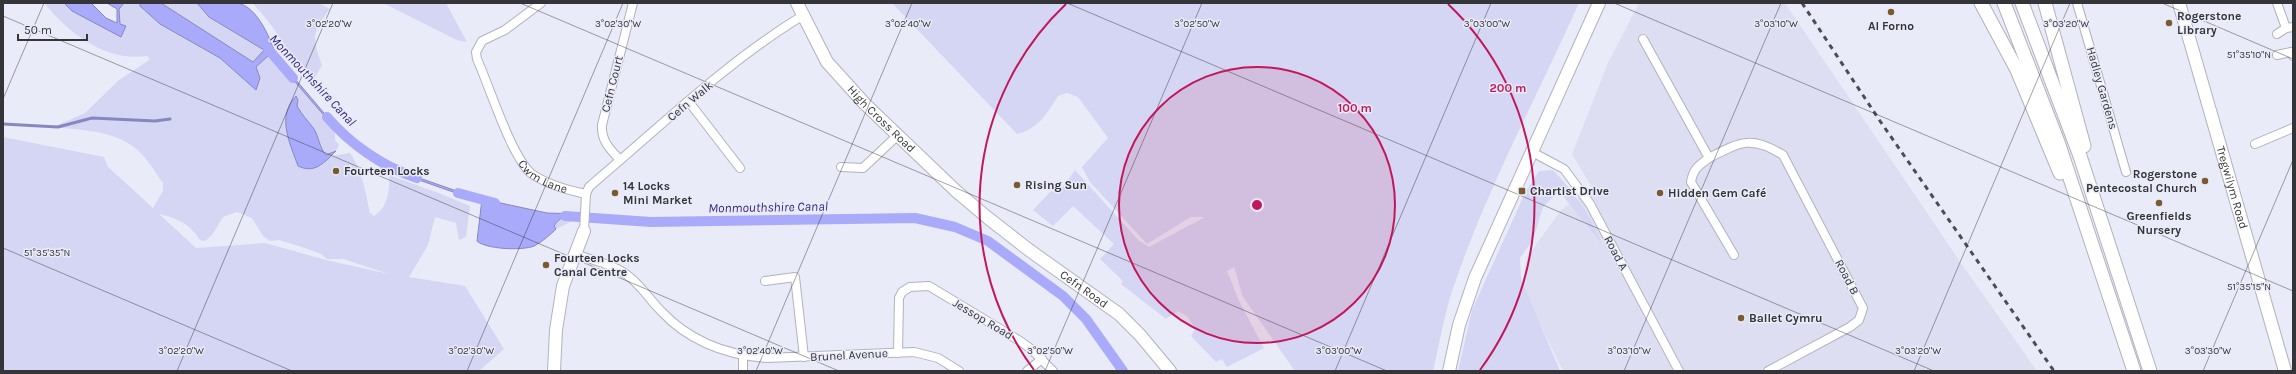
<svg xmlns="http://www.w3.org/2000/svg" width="2296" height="374" font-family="Karla,sans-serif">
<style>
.built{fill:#dddef2}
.green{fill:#d4d6f3;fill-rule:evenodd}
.water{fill:#aaaafa;stroke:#8787c0}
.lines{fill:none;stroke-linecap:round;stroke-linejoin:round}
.stream{stroke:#8787c0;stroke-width:3}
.canal{stroke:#aaaafa;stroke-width:10}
.street-casing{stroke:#b1b2be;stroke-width:10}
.secondary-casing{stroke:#b1b2be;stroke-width:14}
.primary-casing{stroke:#b1b2be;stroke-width:15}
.street{stroke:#fff;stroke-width:8}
.secondary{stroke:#fff;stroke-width:12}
.primary{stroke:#fff;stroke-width:13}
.rail{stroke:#4d4e54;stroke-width:3;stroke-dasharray:5 5;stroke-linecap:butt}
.ticks{fill:none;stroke:#343439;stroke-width:1;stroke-opacity:0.45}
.ring{fill:none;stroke:#c2185b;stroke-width:2}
.poi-dot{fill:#7a5b30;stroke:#eaebf8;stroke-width:1.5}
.labels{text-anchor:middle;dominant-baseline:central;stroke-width:3;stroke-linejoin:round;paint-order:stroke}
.poi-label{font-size:12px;font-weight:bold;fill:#343439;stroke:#eaebf8;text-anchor:start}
.street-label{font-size:12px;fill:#343439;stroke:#eaebf8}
.water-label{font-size:13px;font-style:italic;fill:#352781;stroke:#eaebf8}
.ticks-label{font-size:10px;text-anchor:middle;fill:#343439;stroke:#eaebf8;stroke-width:3;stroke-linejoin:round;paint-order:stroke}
.centre{fill:#c2185b;stroke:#eaebf8;stroke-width:2}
.ring-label{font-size:12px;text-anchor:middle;font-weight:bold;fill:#c2185b;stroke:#eaebf8;stroke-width:3;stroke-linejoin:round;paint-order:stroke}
</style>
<rect width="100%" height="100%" fill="#eaebf8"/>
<path class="built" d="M 1639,3 L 1785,3 L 1963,266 L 2037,371 L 1563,371 L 1522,287 L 1527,257 L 1562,209 L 1593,189 L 1572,154 L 1608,63 Z"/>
<path class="green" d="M 44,3 L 64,3 C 80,19 99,21 120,24 L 119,9 L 124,3 L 140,3 L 140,6 L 160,24 L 220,58 L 256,90 L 260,78 L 256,67 L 269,55 L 277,59 L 335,126 L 335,140 L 339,145 L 336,151 L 326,155 C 319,147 319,137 314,129 C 307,121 302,115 297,106 L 298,100 L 295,96 C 289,104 286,108 286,118 C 286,144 302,150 320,167 L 331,156 L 350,153 C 363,172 365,191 370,213 L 374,216 C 388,208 390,189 389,175 L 441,194 L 470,206 L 466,237 L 459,240 L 456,223 L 435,217 L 428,245 L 409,277 L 465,286 L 504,349 L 479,371 L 3,371 L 3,137 L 104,157 L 108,167 L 153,208 L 163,191 L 163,183 C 154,171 146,156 134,147 C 111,130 80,130 53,127 L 85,113 L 118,81 L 149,60 L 148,56 C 105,62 70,34 44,3 ZM 237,212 L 252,218 L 263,236 L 270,241 L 279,240 L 302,247 L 321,254 L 327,259 L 343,259 L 389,274 L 326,260 L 265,243 L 196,248 L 159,214 C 177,218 190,224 200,240 L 205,241 L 212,235 L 223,217 Z
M 161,3 L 197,3 L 209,17 L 264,50 L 253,62 Z
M 252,3 L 319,3 L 330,9 C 312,31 312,39 322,65 L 313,81 C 290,58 276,26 252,3 Z
M 383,3 L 446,3 L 467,42 L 457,40 Z
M 892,3 L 1579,3 C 1538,95 1489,184 1456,280 C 1445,309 1440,341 1433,371 L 1295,371 L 1243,297 L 1234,267 L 1227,271 L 1239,301 L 1264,348 L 1227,367 L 1222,359 L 1216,362 L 1191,336 L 1195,329 L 1188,317 L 1178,311 L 1166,319 L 1121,284 L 1123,281 L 1100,259 L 1114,244 L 1073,206 L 1053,226 L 1033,210 L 1051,191 L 1058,194 L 1075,170 L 1138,240 L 1149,247 L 1205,217 L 1191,217 L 1147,244 L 1090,182 L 1082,167 L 1108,138 L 1078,97 L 1067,93 L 1058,96 C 1047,114 1038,129 1017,134 Z
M 1553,170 C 1573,191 1591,216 1602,244 L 1559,191 L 1543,207 L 1533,240 L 1520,258 L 1521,279 L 1560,371 L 1458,371 L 1472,310 L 1526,191 L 1539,171 Z
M 564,217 L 578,218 L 556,229 L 554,226 L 559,219 Z"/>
<path class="water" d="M 64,3 L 91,3 L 106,18 L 117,23 L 117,9 L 107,3 L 124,3 L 119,9 L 120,24 L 126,26 L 121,37 L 72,11 Z
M 140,3 L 161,3 L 253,62 L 264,50 L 209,17 L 197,3 C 210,3 225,1 237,3 C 258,6 272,42 277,59 L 269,55 L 256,67 L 260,78 L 256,90 L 220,58 L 160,24 L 140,6 Z
M 285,67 L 335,126 L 334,127 L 284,69 Z
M 296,96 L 298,100 L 297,106 C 302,115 308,121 314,129 C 319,137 319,147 326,155 L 336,151 C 324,163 315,174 298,166 C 290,143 276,117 296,96 Z
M 405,173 L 471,196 L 470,198 L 405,175 Z
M 482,199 L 547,213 L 578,214 L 578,218 C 567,215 560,216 554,226 L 556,229 C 550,235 542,242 534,246 C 522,251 485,249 477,241 Z"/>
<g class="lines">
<path class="stream" d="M 3,124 L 58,127 L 92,118 L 155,121 L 170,119"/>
<path class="canal" d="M 268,49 L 293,78
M 327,117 C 350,144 383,167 417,178
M 458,193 L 495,203
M 565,216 L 651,222 L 915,218 L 955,227 L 988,241 L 1063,296 L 1086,319 L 1123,371"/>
<g class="street-casing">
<g id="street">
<path id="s1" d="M 541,3 L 505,30 L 482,41 L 476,52 L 477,59 C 489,85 512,159 532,174 C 548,185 567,190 586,194 L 584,231"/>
<path d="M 2077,3 L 2126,172"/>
<path d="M 2277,3 L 2286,28"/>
<path d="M 2277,34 L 2286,28 L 2293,27"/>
<path d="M 1643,39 L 1709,158 C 1699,165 1693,169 1691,182 L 1734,255"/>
<path d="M 2277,55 L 2291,52 L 2293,56"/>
<path d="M 689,102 L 740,168"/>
<path d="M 2255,144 L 2293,128"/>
<path d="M 1532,152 L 1564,169 L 1590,204 L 1679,371"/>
<path d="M 1709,158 C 1740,142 1751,135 1783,155 L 1863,308 L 1859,320 L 1850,327 L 1768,371"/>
<path d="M 620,160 C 610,149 601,141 602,125 L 633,3"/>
<path d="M 841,167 L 863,168 L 898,135"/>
<path d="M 586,194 L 589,187 L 597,180 C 663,124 728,61 802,16"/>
<path d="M 577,255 C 593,260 614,265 627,275 C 641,285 649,299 661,311 C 689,341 726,355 767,358 L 914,352 L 938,358 L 959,371"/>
<path d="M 765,281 L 795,277 L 804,357"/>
<path d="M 898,353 L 899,298 L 902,292 L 910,287 L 929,286 L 1020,341 L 1031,349 L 1053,371"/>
<path d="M 743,371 L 743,356"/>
<path d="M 1027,371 L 1042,359"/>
</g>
</g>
<g class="secondary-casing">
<g id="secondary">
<path id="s2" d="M 797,3 L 827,62 L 865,104 L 956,191 L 988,218 L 1029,250 L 1119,314 L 1140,335 L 1170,371"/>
<path id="s3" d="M 2179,3 L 2285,371"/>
<path d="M 554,371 L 556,330 L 563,286 L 584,231"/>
<path d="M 1449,371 L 1459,325 L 1475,278 L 1599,3"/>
</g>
</g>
<g class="primary-casing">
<path id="primary" d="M 1981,3 L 2017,70 L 2060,173
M 2004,3 L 2058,142 L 2134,371
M 2022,3 L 2080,156 L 2150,371
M 2045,3 L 2084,146"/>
</g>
<use href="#street" class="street"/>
<use href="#secondary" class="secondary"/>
<use href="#primary" class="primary"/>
<path class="rail" d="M 1802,3 L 1880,121 L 2054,371"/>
</g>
<path class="ticks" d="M 520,3 L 1387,371M 1067,3 L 1934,371M 1614,3 L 2293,291M 2162,3 L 2293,59M 3,16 L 839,371M 3,99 L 44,3M 3,248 L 292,371M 177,371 L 333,3M 467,371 L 623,3M 756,371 L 912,3M 1045,371 L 1202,3M 1335,371 L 1491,3M 1624,371 L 1781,3M 1914,371 L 2070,3M 2203,371 L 2293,160"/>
<circle cx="1257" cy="205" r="138" fill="#c2185b" fill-opacity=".12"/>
<g class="ring">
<circle cx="1257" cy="205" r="138"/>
<path d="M1034 370A277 277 0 0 1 1066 4M1448 4A277 277 0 0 1 1480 370"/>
</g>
<g class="poi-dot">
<circle cx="1891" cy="12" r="4"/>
<circle cx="2169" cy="23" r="4"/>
<circle cx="336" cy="171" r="4"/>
<circle cx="2205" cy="181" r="4"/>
<circle cx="1017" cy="185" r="4"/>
<rect x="1518" y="187" width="8" height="8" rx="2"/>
<circle cx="615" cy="193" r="4"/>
<circle cx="1660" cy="193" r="4"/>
<circle cx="2159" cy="203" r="4"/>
<circle cx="546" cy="265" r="4"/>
<circle cx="1741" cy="318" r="4"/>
</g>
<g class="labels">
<g class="poi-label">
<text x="2177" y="16">Rogerstone<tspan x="2177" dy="14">Library</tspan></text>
<text x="1891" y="26" text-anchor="middle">Al Forno</text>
<text x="344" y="171">Fourteen Locks</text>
<text x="2197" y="174" text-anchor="end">Rogerstone<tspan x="2197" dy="14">Pentecostal Church</tspan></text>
<text x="1025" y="185">Rising Sun</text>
<text x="623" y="186">14 Locks<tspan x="623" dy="14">Mini Market</tspan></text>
<text x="1530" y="191">Chartist Drive</text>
<text x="1668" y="193">Hidden Gem Café</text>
<text x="2159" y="216" text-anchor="middle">Greenfields<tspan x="2159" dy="14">Nursery</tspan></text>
<text x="554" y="258">Fourteen Locks<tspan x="554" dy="14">Canal Centre</tspan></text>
<text x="1749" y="318">Ballet Cymru</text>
</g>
<g class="street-label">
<text transform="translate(612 84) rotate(-76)">Cefn Court</text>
<text transform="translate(2102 88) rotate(74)">Hadley Gardens</text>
<text transform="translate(690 101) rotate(-40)">Cefn Walk</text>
<text stroke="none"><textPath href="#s2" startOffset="145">High Cross Road</textPath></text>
<text stroke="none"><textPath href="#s1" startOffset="229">Cwm Lane</textPath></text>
<text stroke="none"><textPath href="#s3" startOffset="192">Tregwilym Road</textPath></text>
<text transform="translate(1616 253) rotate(62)">Road A</text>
<text transform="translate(1847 277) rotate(63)">Road B</text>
<text stroke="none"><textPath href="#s2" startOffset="410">Cefn Road</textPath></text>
<text transform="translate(983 319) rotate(31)">Jessop Road</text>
<text transform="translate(849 355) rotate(-3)">Brunel Avenue</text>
</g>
<g class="water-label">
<text transform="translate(313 80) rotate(47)">Monmouthshire Canal</text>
<text transform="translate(768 207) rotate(-1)">Monmouthshire Canal</text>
</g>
</g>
<g class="ticks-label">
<text x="329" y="27">3°02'20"W</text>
<text x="908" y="27">3°02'40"W</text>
<text x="1197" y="27">3°02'50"W</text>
<text x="1776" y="27">3°03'10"W</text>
<text x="2066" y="27">3°03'20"W</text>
<text x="618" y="27">3°02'30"W</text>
<text x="1487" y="27">3°03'00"W</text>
<text x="2249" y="58">51°35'10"N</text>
<text x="47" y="256">51°35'35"N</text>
<text x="2249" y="290">51°35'15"N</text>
<text x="181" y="354">3°02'20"W</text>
<text x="471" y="354">3°02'30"W</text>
<text x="760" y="354">3°02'40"W</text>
<text x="1050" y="354">3°02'50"W</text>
<text x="1339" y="354">3°03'00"W</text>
<text x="1629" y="354">3°03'10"W</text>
<text x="1918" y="354">3°03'20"W</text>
<text x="2208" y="354">3°03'30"W</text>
</g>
<circle cx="1257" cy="205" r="6" class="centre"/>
<g class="ring-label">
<text x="1508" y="92">200 m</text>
<text x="1355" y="112">100 m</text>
</g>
<rect width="2296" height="374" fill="none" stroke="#343439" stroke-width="8"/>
<path d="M18 34v6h69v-6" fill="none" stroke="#343439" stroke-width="2"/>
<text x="24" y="34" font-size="12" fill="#343439" stroke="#eaebf8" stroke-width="3" paint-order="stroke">50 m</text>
</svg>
